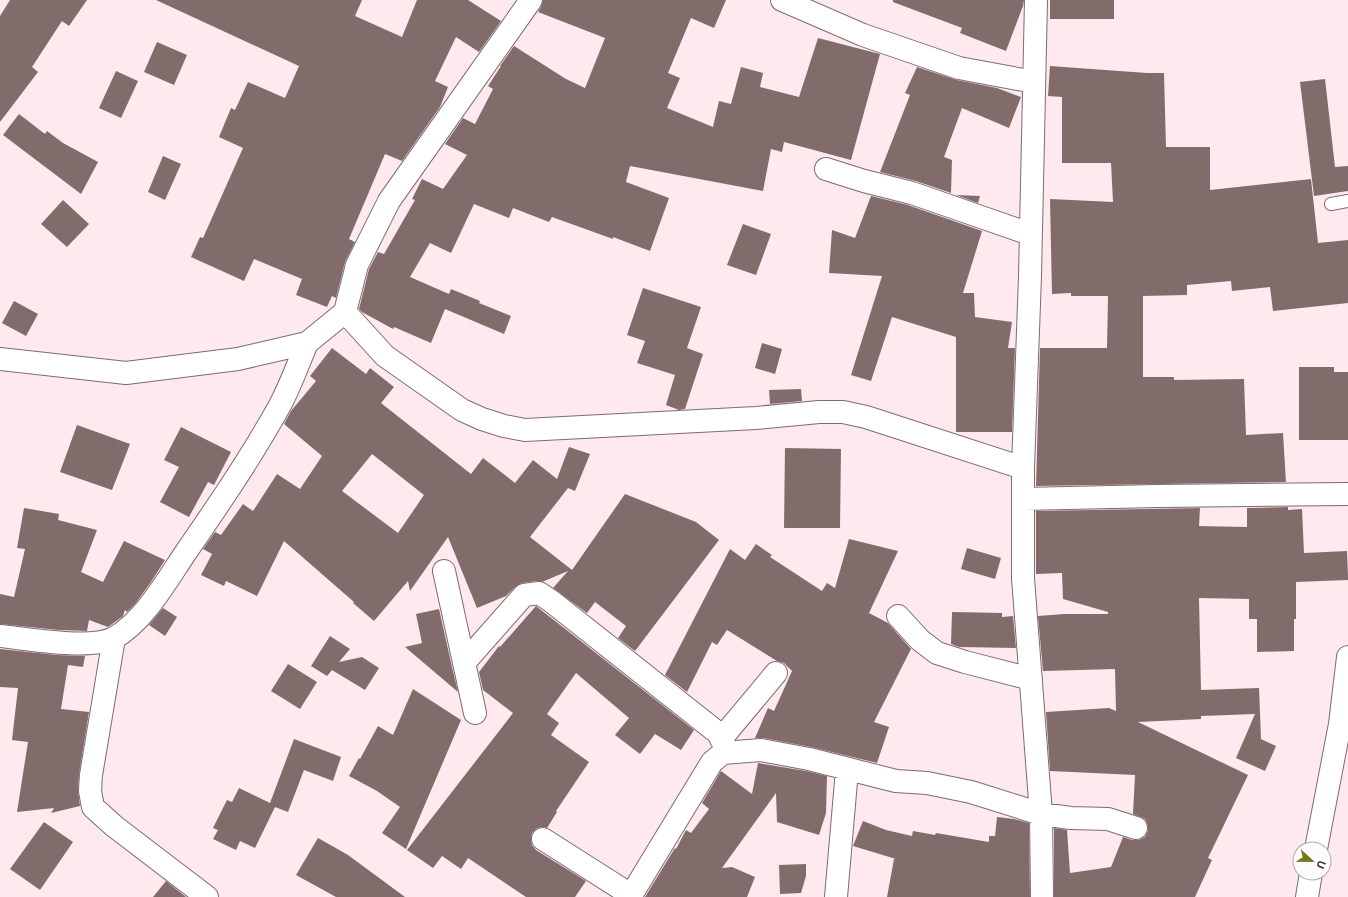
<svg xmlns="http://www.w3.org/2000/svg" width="1348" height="897" font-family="'DM Sans',sans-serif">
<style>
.building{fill:#826c6b;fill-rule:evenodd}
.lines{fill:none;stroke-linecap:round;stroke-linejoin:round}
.service-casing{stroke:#7f6a70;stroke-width:14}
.minor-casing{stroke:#7f6a70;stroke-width:24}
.service{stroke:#fff;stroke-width:12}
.minor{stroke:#fff;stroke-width:22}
</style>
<rect width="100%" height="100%" fill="#fde9ee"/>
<path class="building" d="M 10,0 L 87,0 L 69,26 L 62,21 L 32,67 L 38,72 L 0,122 L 0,16 Z
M 156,0 L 362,0 L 355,16 L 402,37 L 417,0 L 468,0 L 501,21 L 479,52 L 456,37 L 435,81 L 448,87 L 440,107 L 402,161 L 385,154 L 349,239 L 355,242 L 345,262 L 336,298 L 332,296 L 327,307 L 296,295 L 302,279 L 254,259 L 244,281 L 191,257 L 200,237 L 203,238 L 243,148 L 219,137 L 231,108 L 235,110 L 248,82 L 285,98 L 299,66 Z
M 543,0 L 726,0 L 714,28 L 691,18 L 668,73 L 680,78 L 667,108 L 713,127 L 719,101 L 731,104 L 741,67 L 763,73 L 760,87 L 799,97 L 818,38 L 880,54 L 851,160 L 784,142 L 782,152 L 771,149 L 763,191 L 630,166 L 626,182 L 669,198 L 650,251 L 613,237 L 613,239 L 552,217 L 549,222 L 513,208 L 509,218 L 474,204 L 451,253 L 430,243 L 410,277 L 449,294 L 451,289 L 480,301 L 479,303 L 511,316 L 504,334 L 445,309 L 431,343 L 394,327 L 393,329 L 362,312 L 359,309 L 369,269 L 378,252 L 384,254 L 415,200 L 412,199 L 422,179 L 443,189 L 467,155 L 445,144 L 463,118 L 475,124 L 493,89 L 488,86 L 501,66 L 500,66 L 514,46 L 566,79 L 585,88 L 605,38 L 538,12 L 541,7 Z
M 893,0 L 1024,0 L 1023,6 L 1006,51 L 960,33 L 962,28 L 893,2 Z
M 1050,0 L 1114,0 L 1114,19 L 1050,19 Z
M 157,42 L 187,55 L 174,85 L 144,72 Z
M 1050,66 L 1147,73 L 1164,73 L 1166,147 L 1210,147 L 1210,190 L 1311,179 L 1318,243 L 1348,240 L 1348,303 L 1273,311 L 1270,287 L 1232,291 L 1231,281 L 1187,285 L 1187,295 L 1143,296 L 1143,377 L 1174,377 L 1174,380 L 1244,379 L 1246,435 L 1283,433 L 1286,482 L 1036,486 L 1040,348 L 1107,348 L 1108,296 L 1071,296 L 1071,293 L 1052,294 L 1050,199 L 1113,202 L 1111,163 L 1062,163 L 1062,97 L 1048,96 Z
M 917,67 L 957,80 L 997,88 L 1021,97 L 1009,128 L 962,108 L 944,157 L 952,160 L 951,193 L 916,181 L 880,172 L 910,95 L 905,93 Z
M 116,71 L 138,81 L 121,118 L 99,108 Z
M 1325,79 L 1335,167 L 1348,166 L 1348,191 L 1314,196 L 1300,82 Z
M 19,114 L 45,134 L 47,131 L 63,143 L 98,162 L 81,194 L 3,135 Z
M 163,156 L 181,164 L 165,200 L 148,192 Z
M 956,195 L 980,196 L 978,203 Z
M 871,196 L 908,205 L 982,231 L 963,293 L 974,293 L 975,317 L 1012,322 L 1008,348 L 1015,348 L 1012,432 L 956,432 L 956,337 L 892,317 L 871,381 L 851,375 L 882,276 L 829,273 L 832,230 L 855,238 Z
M 63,200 L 89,224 L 67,247 L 41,224 Z
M 743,224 L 771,234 L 756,275 L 727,265 Z
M 643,288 L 701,307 L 687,348 L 703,354 L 685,409 L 679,410 L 666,405 L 675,375 L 637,363 L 645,341 L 627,335 Z
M 14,301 L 38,314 L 26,336 L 2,323 Z
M 762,343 L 782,349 L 775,374 L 755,368 Z
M 332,348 L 366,374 L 370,368 L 394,387 L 381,403 L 471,474 L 483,458 L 515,483 L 533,460 L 557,479 L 569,447 L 590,454 L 575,491 L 568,488 L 530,537 L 572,570 L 625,494 L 696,522 L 719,540 L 635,651 L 618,638 L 626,626 L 595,602 L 587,613 L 553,588 L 568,571 L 542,582 L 537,581 L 522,583 L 515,587 L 506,596 L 477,608 L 448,537 L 410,591 L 408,581 L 374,621 L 353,603 L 354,602 L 284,541 L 257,596 L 226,581 L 224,586 L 201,575 L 212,554 L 203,549 L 215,532 L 221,535 L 243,504 L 253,511 L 277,474 L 300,489 L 322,456 L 284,424 L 291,411 L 316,381 L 310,376 ZM 372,454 L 424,495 L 398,533 L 342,491 Z
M 1299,367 L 1334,367 L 1334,372 L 1348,372 L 1348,440 L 1299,440 Z
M 801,389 L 802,401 L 770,404 L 769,390 Z
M 77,425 L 130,444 L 112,490 L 60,472 Z
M 181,427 L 231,452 L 214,485 L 208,482 L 189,517 L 160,502 L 179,467 L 164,460 Z
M 785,448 L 841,449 L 840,528 L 784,528 Z
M 1288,507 L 1288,510 L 1302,509 L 1304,553 L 1347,551 L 1348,577 L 1348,580 L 1296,582 L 1296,619 L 1294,619 L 1294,651 L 1257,652 L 1257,619 L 1249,619 L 1249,599 L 1199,598 L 1201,690 L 1259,688 L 1261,739 L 1276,746 L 1265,771 L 1236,758 L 1255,714 L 1201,716 L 1201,719 L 1138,722 L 1248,775 L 1208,858 L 1212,860 L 1195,897 L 1054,897 L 1054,828 L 1067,830 L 1070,873 L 1111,867 L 1123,837 L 1132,840 L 1139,840 L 1145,837 L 1148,831 L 1148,826 L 1145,819 L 1133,814 L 1135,775 L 1050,771 L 1046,712 L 1109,708 L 1116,711 L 1115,669 L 1043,671 L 1038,616 L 1064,614 L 1108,614 L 1108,612 L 1063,599 L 1062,573 L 1036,574 L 1036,511 L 1200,508 L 1199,526 L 1247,527 L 1247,508 Z
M 24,508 L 59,514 L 58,520 L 97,530 L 81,572 L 103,582 L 124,541 L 165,560 L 151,582 L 135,604 L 127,612 L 125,610 L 123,616 L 108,627 L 89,620 L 87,631 L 59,630 L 0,624 L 0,594 L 14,597 L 25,549 L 17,548 Z
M 849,539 L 898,551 L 869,613 L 888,623 L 911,649 L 874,722 L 889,727 L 877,763 L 811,747 L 763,738 L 755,738 L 768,708 L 774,711 L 792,671 L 784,663 L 777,661 L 727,630 L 717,645 L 712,642 L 687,692 L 665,675 L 730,549 L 745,560 L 756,544 L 772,555 L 770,557 L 822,591 L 827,583 L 835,588 Z
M 967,548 L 1001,558 L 995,579 L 961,569 Z
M 536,606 L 694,730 L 681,750 L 655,734 L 640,754 L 615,735 L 629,718 L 576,673 L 547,714 L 559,723 L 551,735 L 589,762 L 556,811 L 557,812 L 547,828 L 543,827 L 537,828 L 532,833 L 531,839 L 532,845 L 536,850 L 586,881 L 575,897 L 526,897 L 468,858 L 461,869 L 442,856 L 433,868 L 407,850 L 513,713 L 483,690 L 479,672 L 499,646 L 500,647 Z
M 163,608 L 177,617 L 165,636 L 149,625 Z
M 439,609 L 452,667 L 458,692 L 405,647 L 422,643 L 416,614 Z
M 952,612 L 1002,613 L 1002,617 L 1013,616 L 1016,648 L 959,647 L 951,644 Z
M 330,636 L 350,649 L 339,662 L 362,657 L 379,668 L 365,690 L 332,670 L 327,676 L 311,666 Z
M 0,649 L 57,655 L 85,656 L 83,667 L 68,665 L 61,709 L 89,712 L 79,774 L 78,790 L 80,806 L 51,813 L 54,808 L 17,812 L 28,742 L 12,740 L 18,688 L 0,687 Z
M 288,664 L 317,682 L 300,709 L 271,691 Z
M 413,689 L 461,720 L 406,849 L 382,833 L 400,807 L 377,791 L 349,776 L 359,758 L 360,759 L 378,726 L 393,735 Z
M 294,739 L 341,757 L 333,781 L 304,770 L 288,812 L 275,807 L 255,848 L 240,841 L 236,850 L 213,839 L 218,830 L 213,828 L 227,800 L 232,802 L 239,788 L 270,803 Z
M 758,763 L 806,771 L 827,776 L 826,813 L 819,835 L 777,822 L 776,793 L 722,868 L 732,867 L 755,877 L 747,897 L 645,897 L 675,848 L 676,849 L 686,830 L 691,833 L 709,809 L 702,803 L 721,771 L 752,794 Z
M 997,817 L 1014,819 L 1029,823 L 1030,897 L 887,897 L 894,859 L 896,859 L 853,846 L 863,821 L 886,830 L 912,836 L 913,831 L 935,835 L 936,833 L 989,842 L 989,836 L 995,836 Z
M 44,822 L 73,842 L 40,890 L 10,869 Z
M 318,838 L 348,855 L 405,897 L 336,897 L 296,875 Z
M 806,864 L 806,876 L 801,893 L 780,894 L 779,865 Z
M 166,881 L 186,897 L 153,897 Z"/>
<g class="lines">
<g class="service-casing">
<path id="service" d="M 1331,204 L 1348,201"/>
</g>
<g class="minor-casing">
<path id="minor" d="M 782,0 L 863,35 L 959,68 L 1034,82
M 1036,0 L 1030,276 L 1023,468 L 1023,578 L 1041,814 L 1042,897
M 826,169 L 864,181 L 912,193 L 1030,234
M 345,312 L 357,265 L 389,201 L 531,0
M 0,359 L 126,373 L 238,359 L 307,343 L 345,312 L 385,356 L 462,410 L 482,419 L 504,426 L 525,430 L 756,418 L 819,412 L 843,412 L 866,417 L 1023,468
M 1023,499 L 1157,496 L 1348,494
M 444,571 L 475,713
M 898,616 L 920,640 L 937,653 L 965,662 L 1031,679
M 0,636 C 28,639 90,650 114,638 C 143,622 166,582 184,555 C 217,507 250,459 279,407 C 290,387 298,364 307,343
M 114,638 L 91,775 L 90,791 L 93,807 L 114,826 L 207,897
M 464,663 L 524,595 L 539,593 L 551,601 L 718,733 L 728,752
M 721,739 L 776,673
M 543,839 L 631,895
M 1316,849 L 1340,724 L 1348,657
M 630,897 L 712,762 L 723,753 L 761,750 L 809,759 L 896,781 L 927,783 L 971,792 L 1041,814 L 1071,818 L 1108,819 L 1136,828
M 836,897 L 847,770
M 1307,897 L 1311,873"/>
</g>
<use href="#service" class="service"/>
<use href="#minor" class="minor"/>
</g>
<g transform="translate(1312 861) rotate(112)"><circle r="19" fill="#fcfcfc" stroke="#aca8a9"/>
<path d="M0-3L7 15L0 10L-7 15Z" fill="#78751a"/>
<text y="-6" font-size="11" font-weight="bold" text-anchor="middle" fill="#332a2d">U</text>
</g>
</svg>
